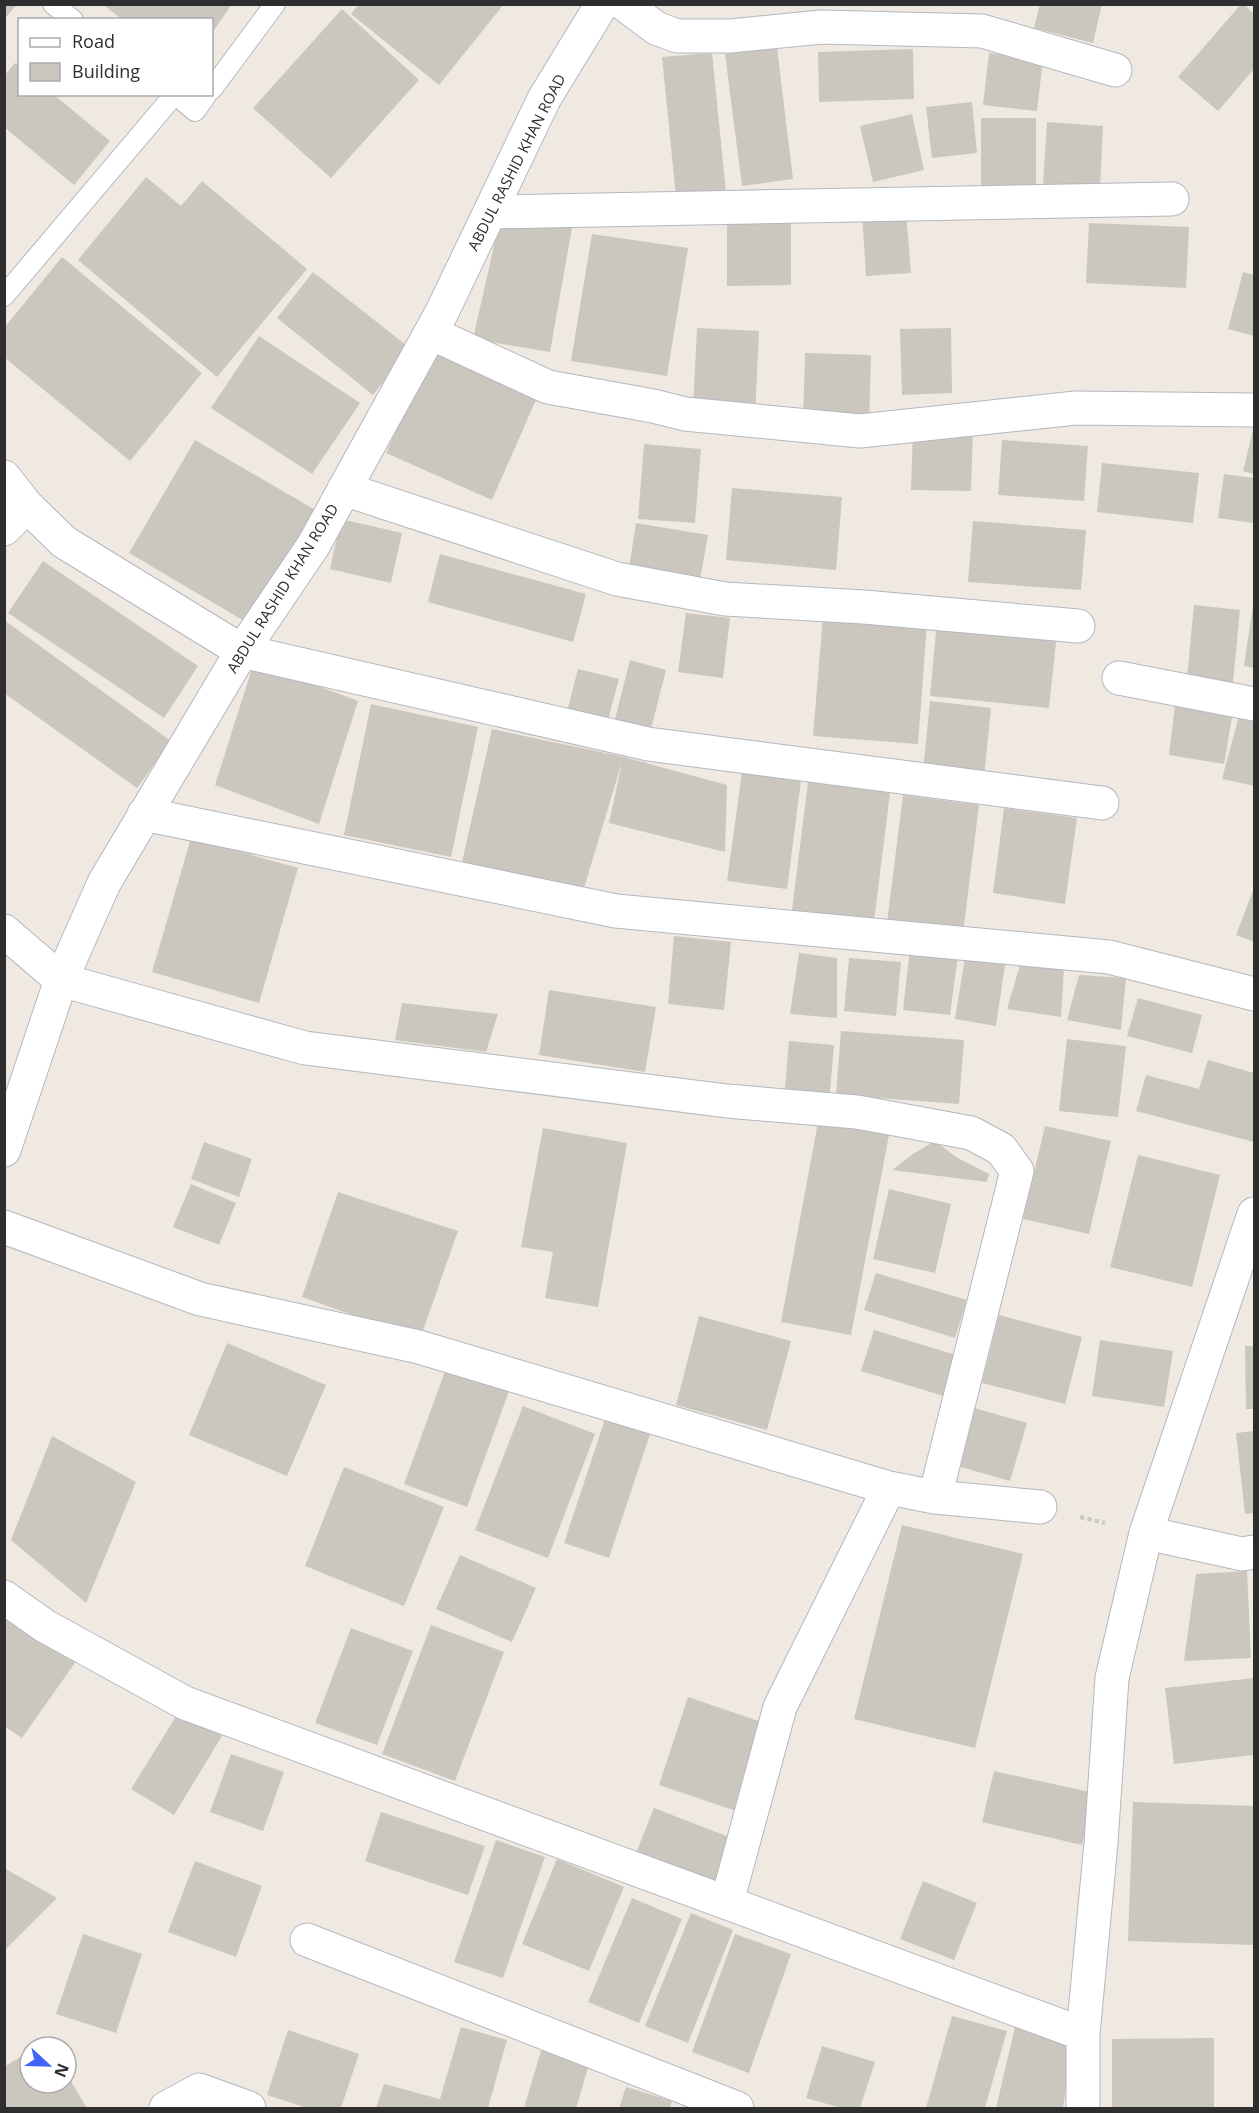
<svg xmlns="http://www.w3.org/2000/svg" width="1259" height="2113" font-family="'Open Sans',sans-serif">
<style>
.building{fill:#cbc7bf}
.lines{fill:none;stroke-linecap:round;stroke-linejoin:round}
.lane-casing{stroke:#b4b7c1;stroke-width:22}
.street-casing{stroke:#b4b7c1;stroke-width:35}
.path{stroke:#c9c9c9;stroke-width:4;stroke-dasharray:4.5 3;stroke-linecap:butt}
.lane{stroke:#fff;stroke-width:20}
.street{stroke:#fff;stroke-width:33}
.labels{text-anchor:middle;dominant-baseline:central;stroke-width:6;stroke-linejoin:round;paint-order:stroke}
.street-label{font-size:15px;fill:#2e2e2e;stroke:#fff}
</style>
<rect width="100%" height="100%" fill="#efe9e1"/>
<path class="building" d="M 4,4 L 17,4 L 4,20 Z
M 102,4 L 232,4 L 212,33 L 212,20 L 123,20 Z
M 359,4 L 504,4 L 439,85 L 351,14 Z
M 1040,4 L 1102,4 L 1093,43 L 1034,28 Z
M 1241,4 L 1244,4 L 1254,14 L 1254,69 L 1218,111 L 1178,77 Z
M 342,9 L 419,80 L 331,178 L 253,108 Z
M 777,48 L 793,179 L 742,186 L 725,54 Z
M 913,49 L 914,99 L 819,102 L 818,52 Z
M 712,53 L 726,193 L 676,197 L 662,57 Z
M 989,53 L 1043,59 L 1037,111 L 983,105 Z
M 15,63 L 20,67 L 20,94 L 53,94 L 110,141 L 74,185 L 4,127 L 4,76 Z
M 972,102 L 977,153 L 932,158 L 926,107 Z
M 912,114 L 924,170 L 873,182 L 860,126 Z
M 981,118 L 1036,118 L 1036,189 L 981,189 Z
M 1047,122 L 1103,126 L 1100,189 L 1043,186 Z
M 146,177 L 181,206 L 202,181 L 307,269 L 217,377 L 78,260 Z
M 906,212 L 911,273 L 866,276 L 862,215 Z
M 791,220 L 791,285 L 727,286 L 727,221 Z
M 1089,223 L 1189,227 L 1186,288 L 1086,283 Z
M 498,228 L 572,228 L 550,352 L 473,339 Z
M 592,234 L 688,248 L 667,376 L 571,361 Z
M 62,257 L 202,373 L 130,461 L 4,357 L 4,328 Z
M 313,272 L 410,348 L 373,395 L 277,318 Z
M 1243,272 L 1254,275 L 1254,336 L 1228,329 Z
M 697,328 L 759,331 L 755,415 L 693,408 Z
M 951,328 L 952,393 L 902,395 L 900,329 Z
M 259,336 L 360,403 L 312,474 L 211,408 Z
M 433,346 L 539,393 L 492,500 L 386,453 Z
M 805,353 L 871,355 L 869,423 L 803,421 Z
M 1254,426 L 1254,474 L 1243,471 Z
M 913,429 L 973,431 L 971,491 L 911,490 Z
M 195,440 L 317,511 L 251,625 L 129,553 Z
M 1002,440 L 1088,446 L 1084,501 L 998,495 Z
M 644,444 L 701,449 L 695,523 L 638,519 Z
M 1102,463 L 1199,473 L 1193,523 L 1097,512 Z
M 1224,474 L 1254,478 L 1253,523 L 1218,518 Z
M 732,488 L 842,497 L 836,570 L 726,560 Z
M 341,519 L 402,533 L 391,583 L 330,569 Z
M 973,521 L 1086,530 L 1081,590 L 968,582 Z
M 636,523 L 708,535 L 700,580 L 629,568 Z
M 440,554 L 586,594 L 573,642 L 428,602 Z
M 43,561 L 198,666 L 164,718 L 8,613 Z
M 1194,605 L 1240,610 L 1233,682 L 1187,678 Z
M 1253,605 L 1254,605 L 1254,668 L 1244,666 Z
M 686,613 L 730,618 L 723,678 L 678,672 Z
M 823,616 L 927,624 L 918,744 L 813,736 Z
M 4,620 L 171,741 L 137,788 L 4,693 Z
M 937,621 L 1057,633 L 1049,708 L 930,696 Z
M 630,660 L 666,670 L 651,729 L 615,719 Z
M 254,662 L 358,701 L 319,824 L 215,785 Z
M 578,669 L 619,679 L 605,731 L 565,720 Z
M 1176,697 L 1234,706 L 1224,764 L 1169,755 Z
M 930,701 L 991,708 L 984,778 L 923,772 Z
M 371,704 L 478,727 L 451,857 L 344,835 Z
M 1241,708 L 1254,712 L 1254,786 L 1222,779 Z
M 492,729 L 624,757 L 727,785 L 725,852 L 609,823 L 622,762 L 584,888 L 462,862 Z
M 743,765 L 802,773 L 787,889 L 727,881 Z
M 809,774 L 891,785 L 874,921 L 792,910 Z
M 903,795 L 979,805 L 963,933 L 887,923 Z
M 1004,808 L 1077,818 L 1065,904 L 993,893 Z
M 191,838 L 298,868 L 259,1003 L 152,972 Z
M 1254,888 L 1254,942 L 1236,935 Z
M 674,936 L 731,942 L 724,1010 L 668,1004 Z
M 910,949 L 958,955 L 950,1015 L 903,1010 Z
M 966,951 L 1006,958 L 996,1026 L 955,1019 Z
M 799,953 L 837,958 L 837,1018 L 790,1014 Z
M 849,958 L 901,962 L 896,1016 L 844,1011 Z
M 1020,965 L 1064,968 L 1061,1017 L 1007,1009 Z
M 1079,975 L 1126,978 L 1121,1030 L 1067,1020 Z
M 549,990 L 656,1007 L 645,1072 L 539,1055 Z
M 1138,998 L 1202,1015 L 1192,1053 L 1127,1036 Z
M 402,1003 L 498,1014 L 486,1052 L 395,1040 Z
M 841,1031 L 964,1040 L 959,1104 L 836,1095 Z
M 1067,1039 L 1126,1046 L 1118,1117 L 1059,1111 Z
M 789,1041 L 834,1045 L 829,1103 L 784,1100 Z
M 1208,1060 L 1254,1073 L 1254,1142 L 1136,1111 L 1146,1075 L 1199,1089 Z
M 818,1122 L 889,1135 L 851,1335 L 781,1322 Z
M 1045,1126 L 1111,1141 L 1089,1234 L 1023,1219 Z
M 543,1128 L 627,1143 L 598,1307 L 545,1298 L 553,1252 L 521,1247 Z
M 935,1141 L 956,1157 L 989,1174 L 987,1182 L 892,1170 L 913,1154 Z
M 204,1142 L 252,1159 L 239,1197 L 191,1179 Z
M 1138,1155 L 1220,1175 L 1192,1287 L 1110,1267 Z
M 191,1184 L 236,1203 L 219,1245 L 173,1227 Z
M 889,1189 L 951,1204 L 935,1273 L 873,1259 Z
M 338,1192 L 458,1231 L 420,1339 L 302,1297 Z
M 876,1273 L 967,1300 L 955,1338 L 864,1310 Z
M 999,1315 L 1082,1337 L 1065,1404 L 982,1383 Z
M 699,1316 L 791,1341 L 767,1430 L 676,1405 Z
M 874,1330 L 959,1356 L 947,1397 L 861,1371 Z
M 1100,1340 L 1173,1351 L 1164,1407 L 1092,1396 Z
M 227,1343 L 326,1385 L 287,1476 L 189,1435 Z
M 1245,1346 L 1254,1346 L 1254,1409 L 1246,1409 Z
M 449,1360 L 512,1383 L 467,1507 L 404,1484 Z
M 523,1406 L 595,1434 L 548,1558 L 475,1530 Z
M 609,1407 L 654,1422 L 609,1558 L 564,1543 Z
M 971,1407 L 1027,1423 L 1010,1481 L 954,1465 Z
M 1254,1431 L 1254,1513 L 1245,1514 L 1236,1433 Z
M 52,1436 L 136,1482 L 86,1603 L 11,1540 Z
M 344,1467 L 444,1507 L 404,1606 L 305,1566 Z
M 902,1525 L 1023,1554 L 975,1748 L 854,1719 Z
M 460,1555 L 536,1588 L 512,1642 L 436,1609 Z
M 1247,1571 L 1251,1658 L 1184,1661 L 1196,1574 Z
M 4,1605 L 79,1657 L 22,1738 L 4,1726 Z
M 431,1625 L 504,1652 L 455,1781 L 382,1754 Z
M 351,1628 L 413,1651 L 377,1745 L 315,1723 Z
M 1254,1678 L 1254,1755 L 1174,1764 L 1165,1688 Z
M 688,1697 L 768,1724 L 739,1812 L 659,1785 Z
M 180,1710 L 222,1736 L 174,1815 L 131,1789 Z
M 231,1754 L 284,1772 L 263,1831 L 210,1812 Z
M 994,1771 L 1094,1793 L 1082,1845 L 982,1822 Z
M 1133,1802 L 1254,1806 L 1254,1945 L 1128,1941 Z
M 654,1808 L 734,1839 L 714,1891 L 634,1858 Z
M 381,1812 L 485,1846 L 468,1895 L 365,1861 Z
M 496,1840 L 545,1857 L 503,1978 L 454,1962 Z
M 557,1859 L 624,1887 L 589,1971 L 522,1944 Z
M 195,1861 L 262,1886 L 236,1957 L 168,1932 Z
M 4,1868 L 57,1898 L 4,1951 Z
M 923,1881 L 977,1903 L 954,1960 L 900,1939 Z
M 632,1898 L 682,1919 L 639,2023 L 588,2002 Z
M 691,1913 L 733,1930 L 688,2043 L 645,2026 Z
M 83,1934 L 142,1954 L 116,2033 L 56,2014 Z
M 735,1934 L 791,1954 L 749,2073 L 692,2052 Z
M 952,2016 L 1007,2031 L 985,2108 L 926,2108 Z
M 461,2027 L 507,2040 L 488,2108 L 376,2108 L 384,2084 L 440,2099 Z
M 1015,2027 L 1073,2042 L 1063,2108 L 996,2108 Z
M 288,2030 L 359,2054 L 341,2108 L 307,2108 L 267,2095 Z
M 1214,2038 L 1214,2108 L 1112,2108 L 1112,2039 Z
M 543,2044 L 591,2058 L 576,2108 L 524,2108 Z
M 822,2046 L 875,2062 L 860,2108 L 841,2108 L 806,2098 Z
M 30,2051 L 30,2083 L 66,2083 L 66,2073 L 87,2108 L 5,2108 L 5,2066 Z
M 626,2087 L 672,2101 L 670,2108 L 619,2108 Z"/>
<g class="lines">
<g class="lane-casing">
<path id="lane" d="M 53,4 L 73,20
M 212,89 L 275,4
M 175,94 L 195,111 L 207,94
M 4,296 L 175,94"/>
</g>
<g class="street-casing">
<path id="street" d="M 624,4 L 656,28 L 677,36 L 730,36 L 821,27 L 982,31 L 1115,70
M 490,212 L 1172,199
M 431,333 L 548,387 L 653,406 L 685,414 L 860,431 L 1076,408 L 1254,410
M 4,477 L 27,506 L 64,542 L 242,651 L 648,744 L 1102,803
M 344,489 L 617,579 L 725,599 L 864,607 L 1078,626
M 4,529 L 27,506
M 1119,678 L 1254,704
M 144,814 L 616,911 L 1109,957 L 1254,994
M 4,931 L 61,980 L 305,1048 L 727,1101 L 857,1112 L 971,1133 L 1001,1149 L 1017,1171 L 935,1497
M 4,1150 L 61,980 L 104,883 L 242,651 L 313,546 L 442,312 L 544,99 L 602,4
M 4,1227 L 200,1299 L 419,1347 L 889,1488 L 935,1497 L 1040,1507
M 1146,1533 L 1242,1554 L 1254,1552
M 4,1597 L 45,1626 L 185,1703 L 1083,2034
M 727,1902 L 780,1707 L 889,1488
M 307,1940 L 737,2108
M 166,2108 L 199,2090 L 249,2108
M 1083,2108 L 1083,2034 L 1101,1843 L 1112,1678 L 1146,1533 L 1254,1214"/>
</g>
<path class="path" d="M 1080,1517 L 1105,1523"/>
<use href="#lane" class="lane"/>
<use href="#street" class="street"/>
</g>
<g class="labels">
<g class="street-label">
<text transform="translate(516 162) rotate(-63)">ABDUL RASHID KHAN ROAD</text>
<text transform="translate(282 588) rotate(-58)">ABDUL RASHID KHAN ROAD</text>
</g>
</g>
<rect width="1259" height="2113" fill="none" stroke="#2e2e2e" stroke-width="12"/>
<rect x="18" y="18" width="195" height="78" fill="#ffffff" stroke="#ababab" stroke-width="1.5"/>
<rect x="30" y="38" width="30" height="9" fill="#ffffff" stroke="#ababab" stroke-width="1.5"/>
<text x="72" y="48" font-size="18" fill="#2e2e2e">Road</text>
<rect x="30" y="63" width="30" height="18" fill="#cbc7bf" stroke="#ababab" stroke-width="1.5"/>
<text x="72" y="78" font-size="18" fill="#2e2e2e">Building</text>
<g transform="translate(48 2065) rotate(112)"><circle r="28" fill="#ffffff" stroke="#ababab" stroke-width="1.5"/>
<path d="M0-4.5L10 22L0 15L-10 22Z" fill="#4264fb"/>
<text y="-9" font-size="16" font-weight="bold" text-anchor="middle" fill="#2e2e2e">N</text>
</g>
</svg>
